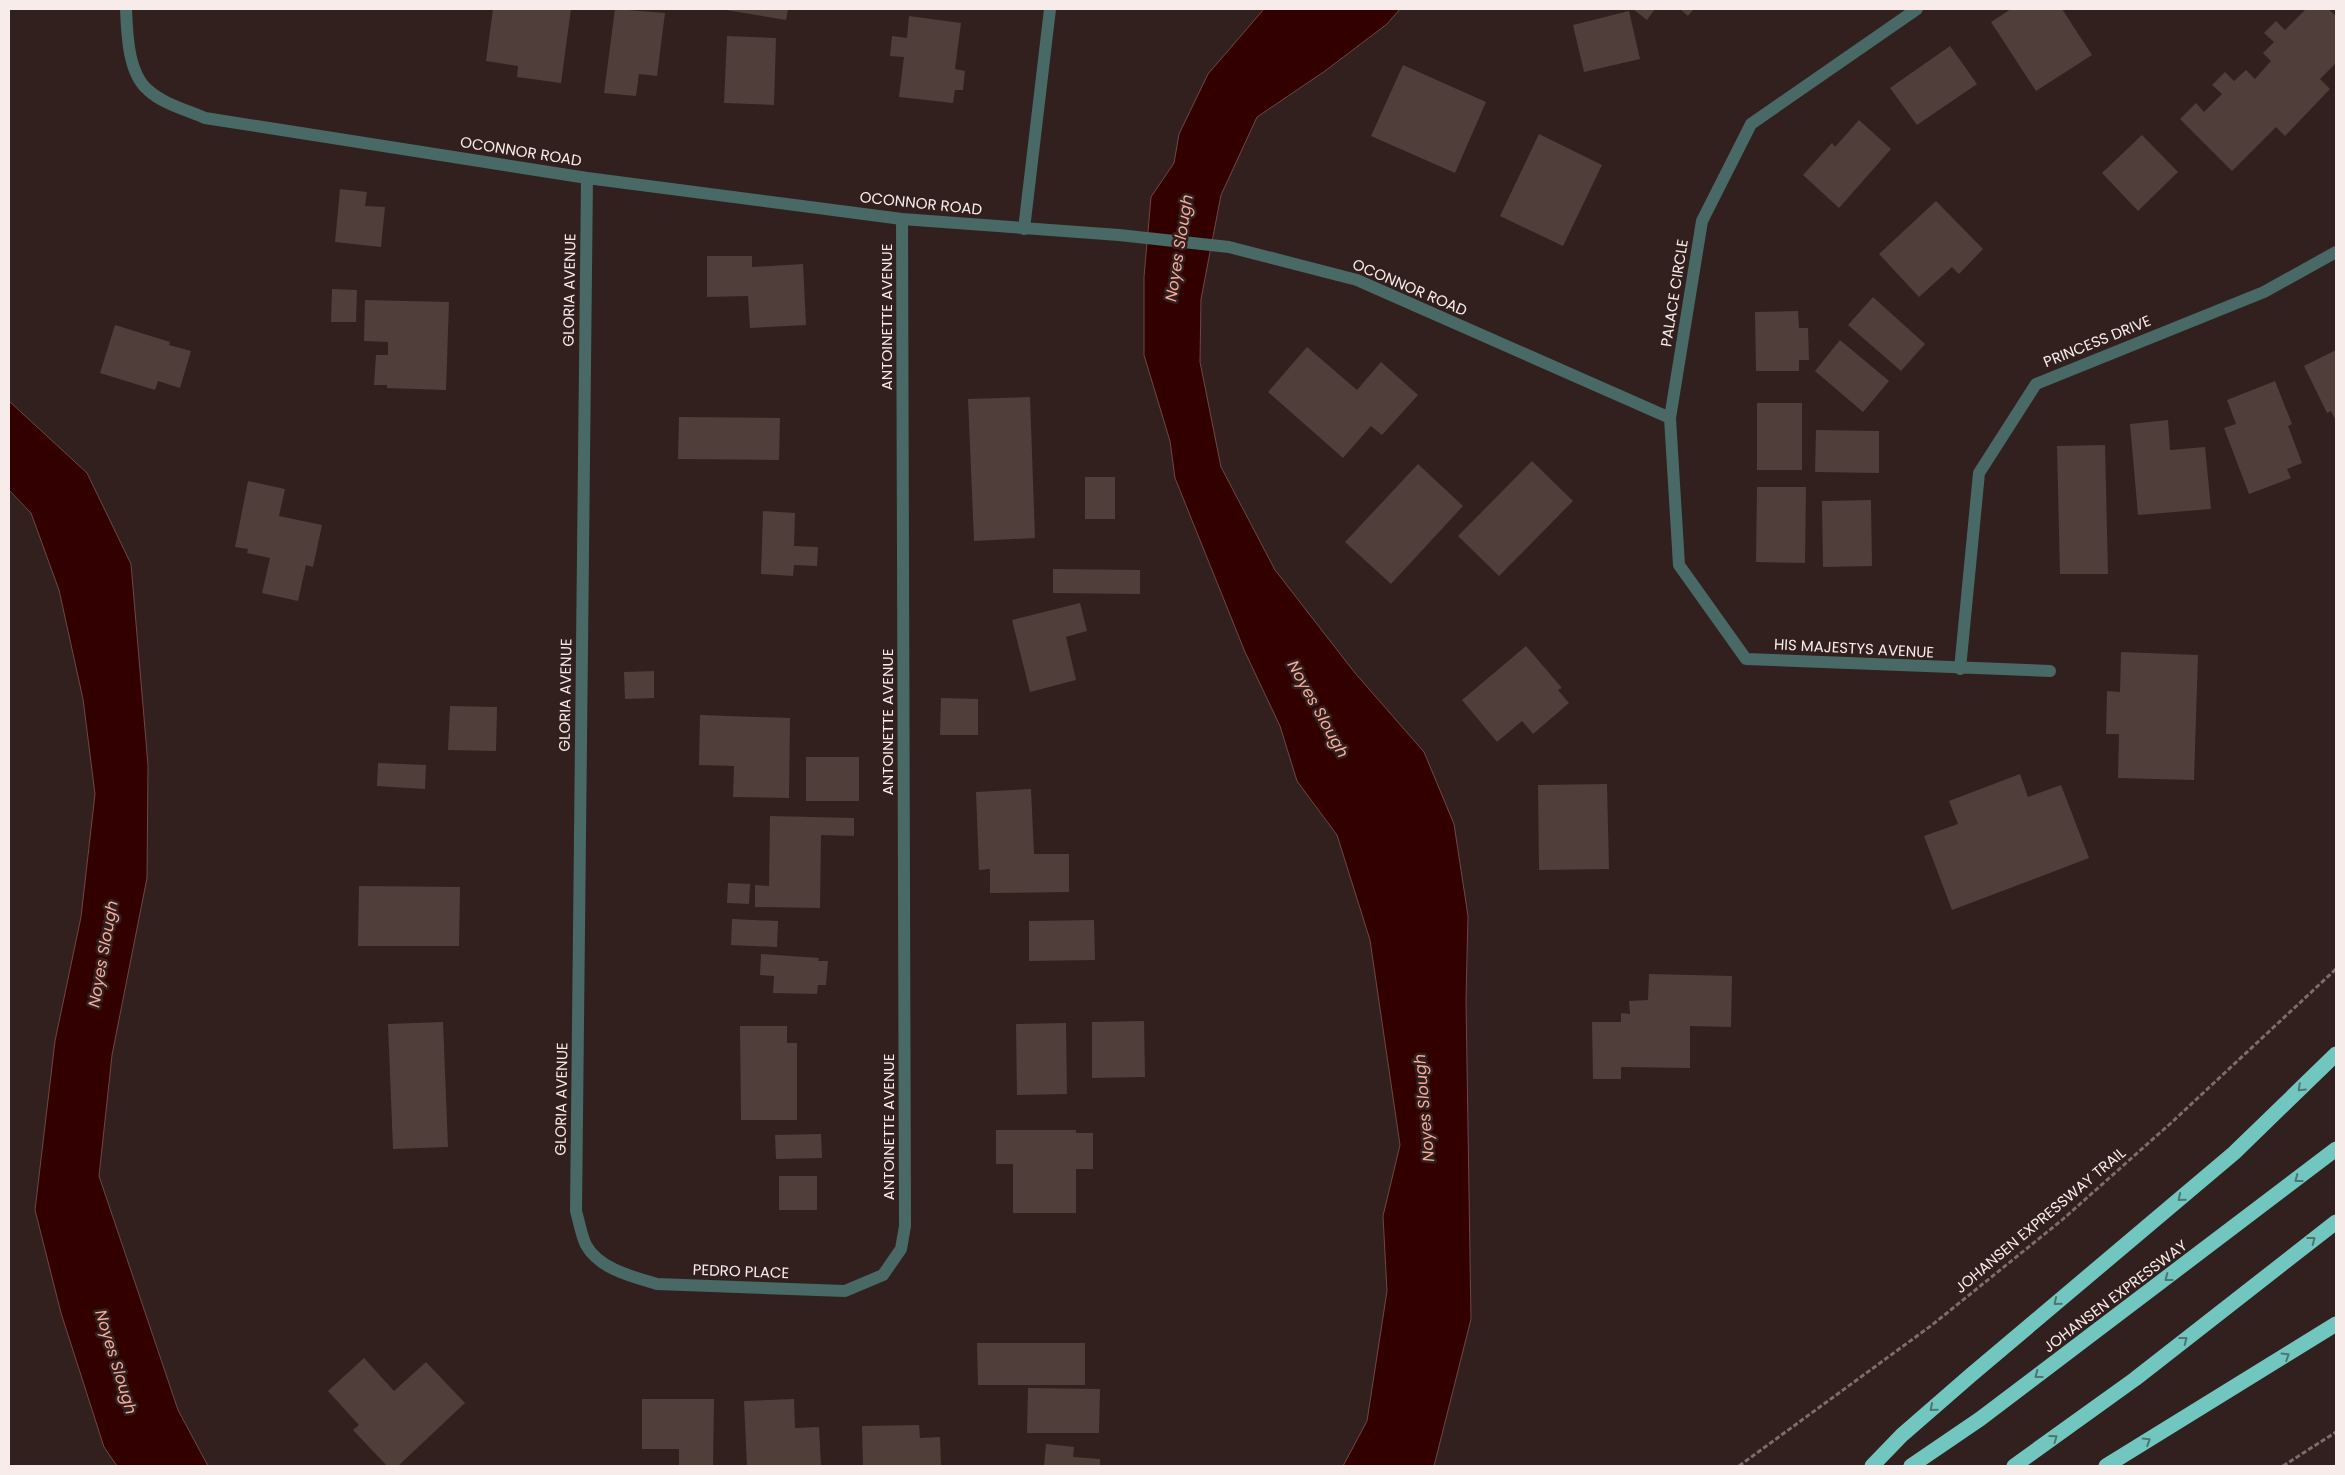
<svg xmlns="http://www.w3.org/2000/svg" width="2345" height="1475" font-family="Poppins,sans-serif">
<style>
.water{fill:#300;stroke:#6e4746}
.building{fill:#503e3a}
.lines{fill:none;stroke-linecap:round;stroke-linejoin:round}
.path{stroke:#7c6d6a;stroke-width:3;stroke-dasharray:5 2.5;stroke-linecap:butt}
.street{stroke:#486965;stroke-width:12}
.highway{stroke:#71c7bf;stroke-width:15}
.oneway{stroke:#51746e}
.labels{text-anchor:middle;dominant-baseline:central;stroke-width:5;stroke-linejoin:round;paint-order:stroke}
.street-label{font-size:15px;fill:#f8ecea;stroke:#31201d}
.water-label{font-size:16px;font-style:italic;fill:#f6ab9e;stroke:#31201d}
</style>
<rect width="100%" height="100%" fill="#31201d"/>
<path class="water" d="M 1264,9 L 1400,9 L 1387,24 L 1325,71 L 1257,117 L 1221,195 L 1201,299 L 1200,362 L 1221,467 L 1275,570 L 1355,673 L 1424,752 L 1454,824 L 1468,916 L 1466,1000 L 1471,1319 L 1434,1466 L 1343,1466 L 1367,1421 L 1387,1291 L 1383,1216 L 1400,1145 L 1370,940 L 1337,835 L 1297,781 L 1280,726 L 1245,652 L 1175,478 L 1170,441 L 1144,355 L 1144,277 L 1151,197 L 1174,163 L 1179,134 L 1208,74 Z
M 9,401 L 87,473 L 131,564 L 148,765 L 147,878 L 112,1055 L 99,1176 L 178,1410 L 208,1466 L 117,1466 L 104,1447 L 61,1313 L 35,1210 L 55,1041 L 81,917 L 95,794 L 83,699 L 59,590 L 31,513 L 9,490 Z"/>
<path class="building" d="M 493,9 L 571,9 L 561,83 L 517,77 L 518,66 L 486,61 Z
M 615,9 L 665,13 L 657,76 L 639,74 L 636,96 L 604,93 Z
M 720,9 L 788,9 L 786,20 Z
M 1633,9 L 1655,9 L 1647,20 Z
M 1680,9 L 1694,9 L 1688,16 Z
M 2011,9 L 2062,9 L 2092,55 L 2036,91 L 1991,22 Z
M 2304,9 L 2328,9 L 2336,16 L 2336,63 L 2320,79 L 2330,89 L 2285,136 L 2276,127 L 2232,171 L 2180,119 L 2196,103 L 2204,112 L 2222,94 L 2212,85 L 2225,72 L 2234,81 L 2246,70 L 2255,79 L 2271,61 L 2263,53 L 2274,42 L 2264,33 L 2276,21 L 2285,30 L 2305,10 Z
M 1629,11 L 1640,59 L 1584,72 L 1573,25 Z
M 909,16 L 961,23 L 955,69 L 965,71 L 963,90 L 955,90 L 953,103 L 899,97 L 904,57 L 890,56 L 892,36 L 907,38 Z
M 727,36 L 776,38 L 774,105 L 724,103 Z
M 1950,46 L 1977,84 L 1917,125 L 1890,88 Z
M 1403,65 L 1486,102 L 1455,173 L 1371,136 Z
M 1859,120 L 1891,149 L 1839,208 L 1803,175 L 1832,143 L 1835,147 Z
M 1539,134 L 1602,165 L 1563,246 L 1500,216 Z
M 2142,135 L 2178,172 L 2138,211 L 2102,173 Z
M 340,189 L 367,192 L 365,206 L 385,207 L 381,247 L 335,242 Z
M 1936,201 L 1983,249 L 1959,274 L 1952,267 L 1919,297 L 1879,254 Z
M 707,256 L 752,256 L 752,267 L 803,264 L 806,325 L 750,328 L 748,296 L 707,297 Z
M 332,289 L 357,290 L 356,322 L 331,322 Z
M 1873,297 L 1925,344 L 1901,371 L 1848,325 Z
M 365,300 L 449,302 L 446,390 L 387,388 L 387,385 L 374,385 L 376,355 L 388,355 L 388,342 L 364,341 Z
M 1798,311 L 1799,328 L 1808,328 L 1809,360 L 1799,360 L 1799,371 L 1756,371 L 1755,312 Z
M 115,325 L 170,342 L 169,345 L 191,351 L 180,388 L 158,381 L 155,390 L 100,373 Z
M 1840,340 L 1889,381 L 1863,412 L 1815,371 Z
M 1307,347 L 1357,390 L 1381,362 L 1418,395 L 1382,435 L 1371,426 L 1343,458 L 1268,392 Z
M 2336,350 L 2336,421 L 2331,411 L 2327,413 L 2304,366 Z
M 2275,381 L 2292,424 L 2288,426 L 2302,463 L 2287,469 L 2291,478 L 2249,494 L 2224,428 L 2236,424 L 2227,400 Z
M 1030,397 L 1035,538 L 974,541 L 968,399 Z
M 1757,403 L 1802,403 L 1802,470 L 1757,470 Z
M 679,417 L 780,418 L 779,460 L 678,459 Z
M 2168,420 L 2170,450 L 2205,447 L 2211,509 L 2138,515 L 2130,424 Z
M 1816,430 L 1879,431 L 1879,473 L 1815,472 Z
M 2105,445 L 2108,574 L 2060,574 L 2057,446 Z
M 1532,461 L 1573,501 L 1499,576 L 1458,536 Z
M 1418,464 L 1463,506 L 1391,584 L 1345,542 Z
M 1085,477 L 1115,477 L 1115,519 L 1085,519 Z
M 248,481 L 285,489 L 279,516 L 322,525 L 313,567 L 306,565 L 298,601 L 262,593 L 270,558 L 247,553 L 248,549 L 235,547 Z
M 1757,487 L 1806,487 L 1805,563 L 1756,562 Z
M 1871,500 L 1872,566 L 1823,567 L 1822,501 Z
M 763,511 L 795,513 L 794,546 L 818,547 L 817,566 L 794,565 L 793,576 L 761,574 Z
M 1053,569 L 1140,570 L 1140,594 L 1053,593 Z
M 1080,603 L 1087,631 L 1066,637 L 1076,680 L 1030,692 L 1012,620 Z
M 1526,646 L 1562,688 L 1558,690 L 1569,703 L 1533,734 L 1522,721 L 1497,742 L 1462,700 Z
M 2121,652 L 2198,655 L 2194,780 L 2118,778 L 2119,734 L 2106,734 L 2107,691 L 2120,692 Z
M 654,671 L 654,698 L 625,699 L 624,672 Z
M 941,698 L 978,699 L 978,735 L 940,735 Z
M 450,706 L 497,707 L 496,751 L 448,750 Z
M 700,715 L 790,718 L 789,798 L 733,797 L 734,766 L 699,765 Z
M 806,757 L 859,757 L 859,801 L 806,801 Z
M 378,763 L 426,765 L 425,789 L 377,786 Z
M 2020,774 L 2028,797 L 2061,785 L 2089,858 L 1952,910 L 1924,836 L 1958,824 L 1949,801 Z
M 1607,784 L 1609,869 L 1539,870 L 1538,785 Z
M 1031,789 L 1034,854 L 1069,854 L 1069,892 L 990,893 L 990,869 L 979,870 L 976,792 Z
M 770,816 L 854,818 L 854,836 L 821,835 L 820,908 L 755,907 L 755,885 L 769,886 Z
M 728,883 L 750,884 L 749,904 L 727,903 Z
M 359,886 L 460,887 L 459,946 L 358,946 Z
M 732,919 L 778,921 L 777,947 L 731,945 Z
M 1094,920 L 1095,960 L 1029,961 L 1029,921 Z
M 761,954 L 819,958 L 818,961 L 828,961 L 826,985 L 818,985 L 817,994 L 773,993 L 774,976 L 760,975 Z
M 1649,974 L 1732,976 L 1731,1027 L 1690,1026 L 1690,1068 L 1621,1067 L 1621,1079 L 1593,1079 L 1592,1022 L 1621,1022 L 1621,1013 L 1630,1014 L 1629,1001 L 1648,1000 Z
M 1144,1021 L 1145,1077 L 1092,1078 L 1092,1022 Z
M 443,1022 L 448,1147 L 393,1149 L 388,1024 Z
M 1066,1023 L 1067,1094 L 1017,1095 L 1016,1024 Z
M 740,1026 L 787,1026 L 787,1043 L 797,1043 L 797,1120 L 741,1120 Z
M 996,1130 L 1076,1130 L 1076,1133 L 1093,1133 L 1093,1169 L 1076,1169 L 1076,1213 L 1013,1213 L 1013,1164 L 996,1164 Z
M 821,1134 L 822,1158 L 776,1159 L 775,1135 Z
M 779,1176 L 817,1176 L 817,1210 L 779,1210 Z
M 977,1343 L 1085,1343 L 1085,1385 L 978,1385 Z
M 364,1358 L 394,1391 L 426,1362 L 465,1403 L 398,1466 L 387,1466 L 353,1430 L 359,1425 L 328,1391 Z
M 1028,1388 L 1100,1389 L 1099,1433 L 1027,1433 Z
M 642,1399 L 714,1399 L 713,1466 L 679,1466 L 679,1449 L 642,1449 Z
M 794,1399 L 795,1428 L 819,1427 L 821,1466 L 747,1466 L 744,1401 Z
M 919,1425 L 920,1438 L 940,1437 L 941,1466 L 863,1466 L 862,1426 Z
M 1046,1444 L 1074,1447 L 1073,1457 L 1100,1459 L 1100,1466 L 1044,1466 Z"/>
<g class="lines">
<path class="path" d="M 1739,1466 L 1932,1325 L 2062,1220 L 2171,1123 L 2336,969
M 2283,1466 L 2336,1432"/>
<path class="street" d="M 126,9 C 127,34 128,73 148,90 C 163,104 187,110 205,118 L 587,178 L 902,219 L 1119,235 L 1229,247 L 1357,280 L 1670,418
M 1917,9 L 1751,124 L 1702,221 L 1670,418 L 1679,565 L 1746,659 L 2050,671
M 587,178 L 576,1211 C 579,1221 581,1235 586,1245 C 599,1269 633,1277 657,1284 L 845,1291 L 883,1275 L 901,1249 L 905,1226 L 902,219
M 1024,229 L 1050,9
M 1960,669 L 1979,473 L 2036,384 L 2264,292 L 2336,252"/>
<path class="highway" d="M 1872,1466 L 1902,1435 L 1971,1375 L 2234,1153 L 2336,1054
M 1911,1466 L 1980,1419 L 2336,1149
M 2014,1466 L 2135,1379 L 2336,1222
M 2106,1466 L 2336,1324"/>
</g>
<defs><path id="oneway-chevron" d="M-2-3.5L2.5 0L-2 3.5" fill="none" stroke-width="1.6" stroke-linecap="round" stroke-linejoin="round" transform="scale(1.25)"/></defs>
<g class="oneway">
<use href="#oneway-chevron" transform="translate(2301 1088) rotate(136)"/>
<use href="#oneway-chevron" transform="translate(2298 1179) rotate(142)"/>
<use href="#oneway-chevron" transform="translate(2181 1198) rotate(140)"/>
<use href="#oneway-chevron" transform="translate(2312 1240) rotate(-37)"/>
<use href="#oneway-chevron" transform="translate(2168 1278) rotate(143)"/>
<use href="#oneway-chevron" transform="translate(2057 1302) rotate(140)"/>
<use href="#oneway-chevron" transform="translate(2184 1340) rotate(-38)"/>
<use href="#oneway-chevron" transform="translate(2286 1356) rotate(-32)"/>
<use href="#oneway-chevron" transform="translate(2038 1375) rotate(143)"/>
<use href="#oneway-chevron" transform="translate(1933 1408) rotate(139)"/>
<use href="#oneway-chevron" transform="translate(2054 1438) rotate(-36)"/>
<use href="#oneway-chevron" transform="translate(2147 1441) rotate(-32)"/>
</g>
<g class="labels">
<g class="street-label">
<text transform="translate(521 151) rotate(9)">OCONNOR ROAD</text>
<text transform="translate(921 203) rotate(6)">OCONNOR ROAD</text>
<text transform="translate(1410 287) rotate(23)">OCONNOR ROAD</text>
<text transform="translate(569 290) rotate(-89)">GLORIA AVENUE</text>
<text transform="translate(1674 293) rotate(-81)">PALACE CIRCLE</text>
<text transform="translate(886 317) rotate(-90)">ANTOINETTE AVENUE</text>
<text transform="translate(2097 341) rotate(-22)">PRINCESS DRIVE</text>
<text transform="translate(1854 648) rotate(3)">HIS MAJESTYS AVENUE</text>
<text transform="translate(565 695) rotate(-89)">GLORIA AVENUE</text>
<text transform="translate(887 722) rotate(-90)">ANTOINETTE AVENUE</text>
<text transform="translate(561 1099) rotate(-89)">GLORIA AVENUE</text>
<text transform="translate(888 1127) rotate(-90)">ANTOINETTE AVENUE</text>
<text transform="translate(2040 1220) rotate(-40)">JOHANSEN EXPRESSWAY TRAIL</text>
<text transform="translate(741 1271) rotate(2)">PEDRO PLACE</text>
<text transform="translate(2115 1296) rotate(-37)">JOHANSEN EXPRESSWAY</text>
</g>
<g class="water-label">
<text transform="translate(1179 248) rotate(-81)">Noyes Slough</text>
<text transform="translate(1318 709) rotate(61)">Noyes Slough</text>
<text transform="translate(103 954) rotate(-80)">Noyes Slough</text>
<text transform="translate(1424 1108) rotate(-95)">Noyes Slough</text>
<text transform="translate(116 1362) rotate(73)">Noyes Slough</text>
</g>
</g>
<rect width="2345" height="1475" fill="none" stroke="#f8ecea" stroke-width="20"/>
</svg>
